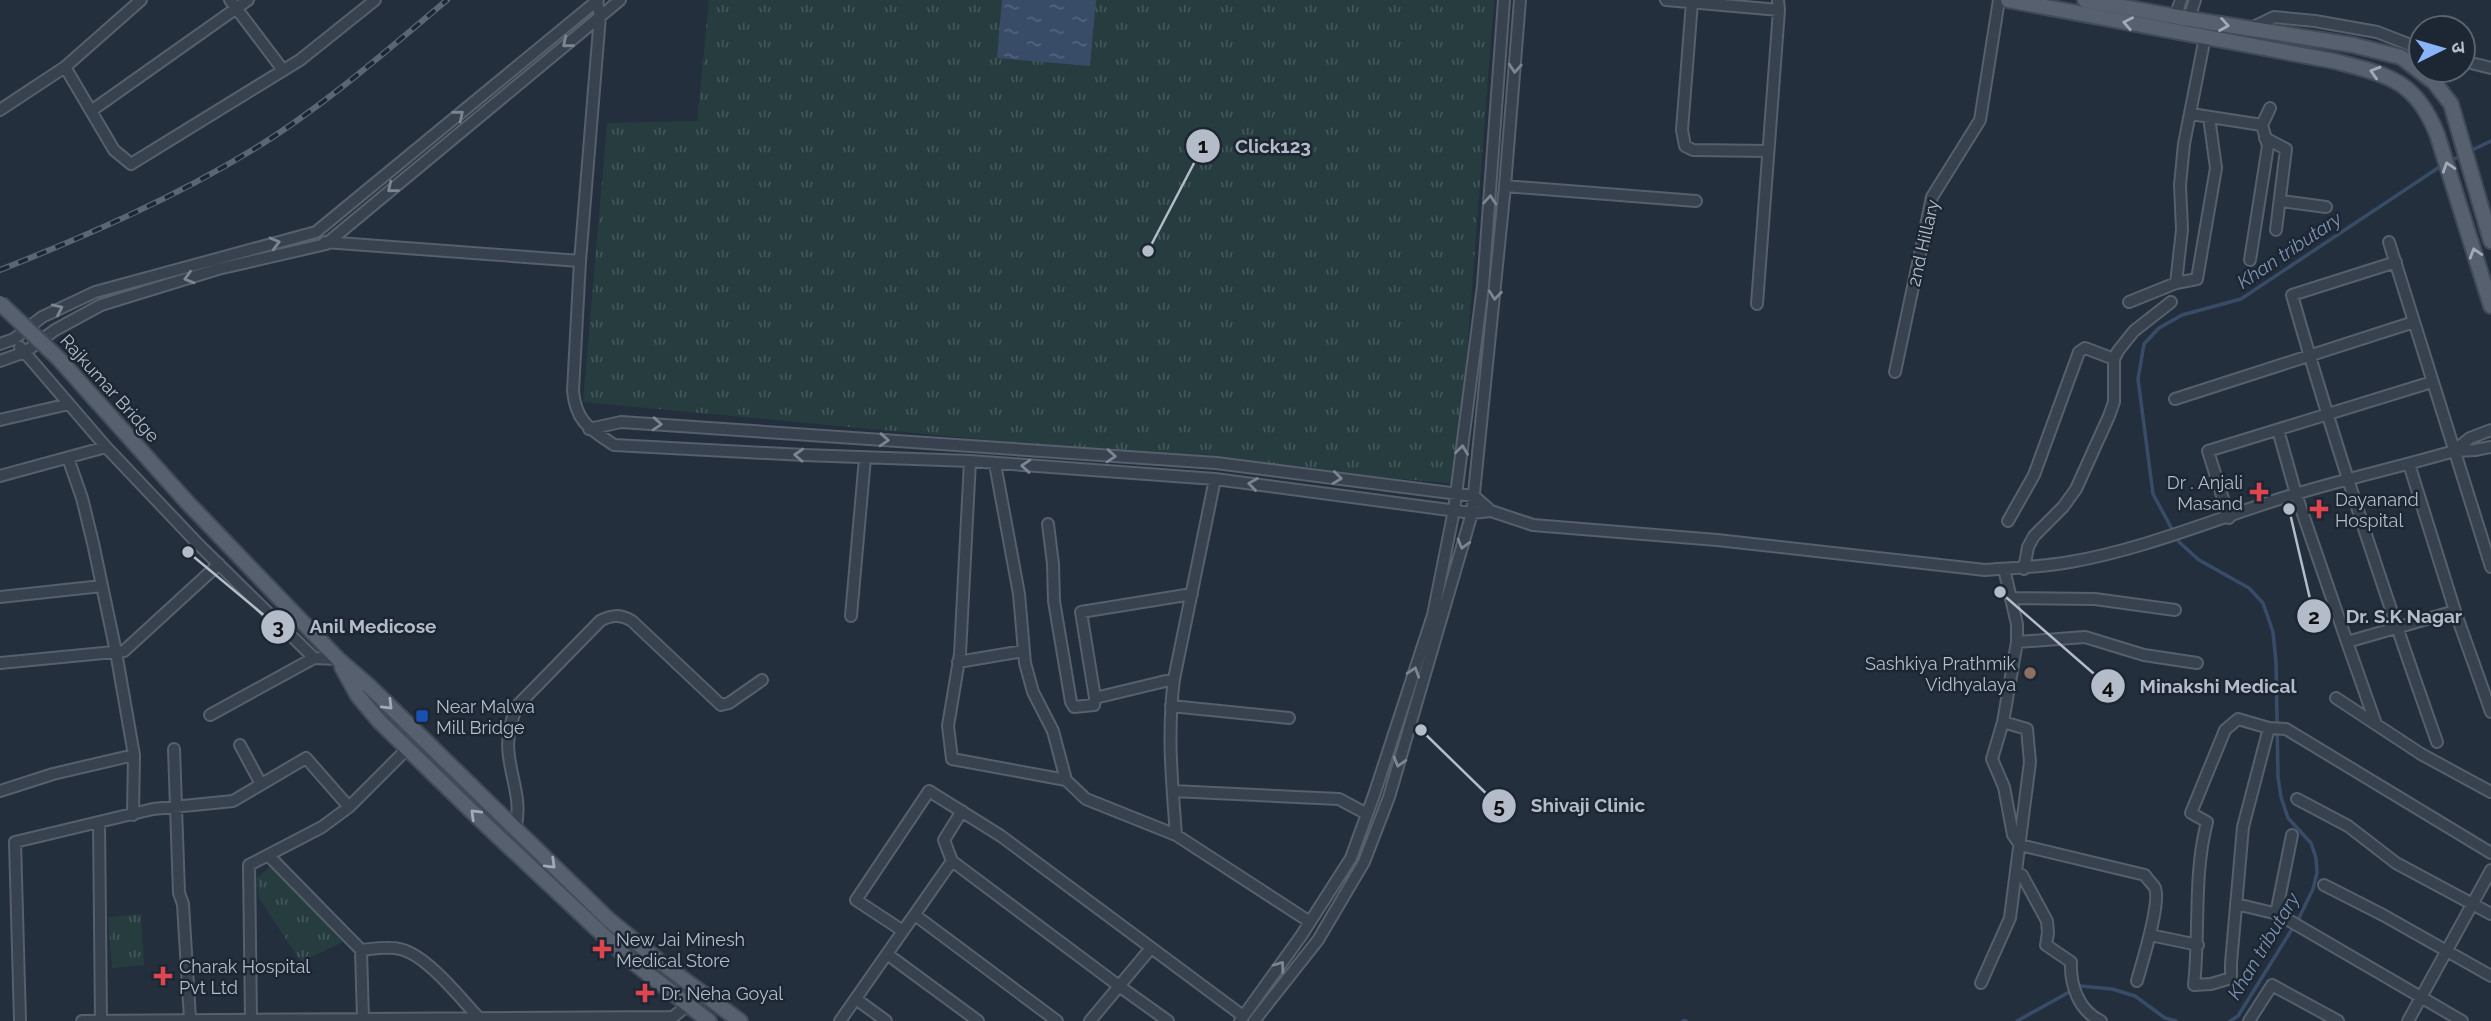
<svg xmlns="http://www.w3.org/2000/svg" width="2491" height="1021" font-family="Raleway,'Noto Sans Devanagari',sans-serif">
<style>
.grass{fill:url(#grass-tufts)}
.water{fill:url(#water-ripples)}
.lines{fill:none;stroke-linecap:round;stroke-linejoin:round}
.stream{stroke:#394c67;stroke-width:3.5}
.minor-casing{stroke:#565f6c;stroke-width:14}
.major-casing{stroke:#414a57;stroke-width:18}
.minor{stroke:#38414e;stroke-width:10}
.major{stroke:#56606e;stroke-width:14}
.rail-casing{stroke:#5a6575;stroke-width:6}
.rail{stroke:#1d2633;stroke-width:3.5;stroke-dasharray:10;stroke-linecap:butt}
.major-bridge-casing{stroke:#414a57;stroke-width:18;stroke-linecap:butt}
.major-bridge{stroke:#56606e;stroke-width:14}
.oneway{stroke:#a1aab7}
.oneway2{stroke:#7c8592}
.health-dot{fill:#e0444e;stroke:#1d2633;stroke-width:2.5}
.education-dot{fill:#8d6e63;stroke:#1d2633;stroke-width:2.5}
.transit-dot{fill:#1a4fb4;stroke:#1d2633;stroke-width:2.5}
.labels{text-anchor:middle;dominant-baseline:central;stroke-width:5;stroke-linejoin:round;paint-order:stroke}
.street-label{font-size:18px;fill:#b4bcc9;stroke:#1d2633}
.poi-label{font-size:18px;fill:#b4bcc9;stroke:#1d2633;text-anchor:start}
.water-label{font-size:19px;font-style:italic;fill:#7c92b1;stroke:#1d2633}
.leader{fill:none;stroke:#b4bcc9;stroke-width:2.5}
.callout-dot{fill:#b4bcc9;stroke:#1d2633;stroke-width:2.5}
.mark-label{font-size:21px;text-anchor:middle;font-weight:bold;fill:#111}
.callout-label{font-size:19px;text-anchor:middle;font-weight:bold;fill:#b4bcc9;stroke:#1d2633;stroke-width:5;stroke-linejoin:round;paint-order:stroke}
</style>
<defs>
<pattern id="grass-tufts" width="24" height="20" patternUnits="userSpaceOnUse" patternTransform="scale(1.75)"><rect width="24" height="20" fill="#263c3f"/><path d="M3 7l-1-3M5 7V3M7 7l1-3M15 17l-1-3M17 17v-4M19 17l1-3" fill="none" stroke="#435659"/></pattern>
<pattern id="water-ripples" width="26" height="14" patternUnits="userSpaceOnUse" patternTransform="scale(1.75)"><rect width="26" height="14" fill="#394c67"/><path d="M2 4q2-2 4 0t4 0M15 11q2-2 4 0t4 0" fill="none" stroke="#53647b"/></pattern>
</defs>
<rect width="100%" height="100%" fill="#242f3e"/>
<path class="grass" d="M 709,0 L 1494,0 L 1457,484 L 583,402 L 607,123 L 697,121 Z
M 272,865 L 343,942 L 301,962 L 259,898 L 257,878 Z
M 141,914 L 144,965 L 112,968 L 108,917 Z"/>
<path class="water" d="M 1002,0 L 1096,0 L 1090,66 L 997,58 Z"/>
<g class="lines">
<path class="stream" d="M 2470,151 L 2491,141
M 2448,162 L 2463,155
M 1683,1021 L 1686,1021
M 2017,1021 L 2080,986 L 2112,989 L 2135,996 L 2165,1018 L 2176,1021
M 2230,1021 L 2238,1016 L 2299,918 L 2313,889 L 2317,873 L 2316,858 L 2311,843 L 2288,818 L 2281,797 L 2278,777 L 2276,662 L 2273,632 L 2263,603 L 2249,588 L 2199,560 L 2179,542 L 2153,494 L 2138,379 L 2144,344 L 2159,328 L 2182,315 L 2241,299 L 2441,166"/>
<g class="minor-casing">
<path id="minor" d="M 230,0 L 283,70
M 1666,0 L 1779,10
M 597,1 L 600,16 L 580,261 L 573,391 C 576,422 590,429 614,445 L 804,455 L 970,461 L 1215,479 L 1472,513 L 1491,511
M 1692,2 L 1682,130 L 1685,146 L 1693,150 L 1768,151
M 2173,22 L 2181,0
M 2187,24 L 2195,0
M 2249,29 L 2274,17 L 2315,21 L 2377,32 L 2421,49
M 2463,61 L 2491,68
M 65,67 L 114,150 L 131,164 L 300,60 L 375,0
M 0,110 L 65,67 L 141,0
M 91,111 L 248,0
M 2191,114 L 2262,125
M 2265,138 L 2286,149 L 2276,230
M 1505,186 L 1696,201
M 2281,201 L 2326,207
M 325,242 L 580,261
M 2389,242 L 2491,567
M 2250,260 L 2268,146 L 2262,125 L 2270,108
M 2396,262 L 2292,295 C 2335,446 2385,595 2437,742
M 2176,283 L 2182,230 L 2180,185 L 2184,144 L 2205,37
M 2129,302 L 2176,283 L 2197,279 L 2216,168 L 2209,117
M 1757,304 L 1779,10 L 1778,0
M 0,344 L 14,339 L 42,317 L 95,292 L 316,232 L 598,0
M 20,347 L 106,447 L 199,545 L 314,658
M 0,361 L 25,352 L 55,330 L 101,305 L 218,269 L 326,244 L 620,0
M 1895,372 L 1932,197 L 1980,120 L 1999,0
M 2175,399 L 2414,322
M 0,420 L 69,404
M 589,429 L 621,422 L 1216,463 L 1474,496 L 1491,511 L 1533,525 L 1717,540 L 1985,570 C 2013,568 2042,567 2070,562 C 2145,549 2217,518 2289,496 C 2344,479 2400,467 2454,451 L 2475,450 L 2491,447
M 2278,430 L 2296,494 L 2347,642 L 2455,611
M 2454,451 L 2470,438 L 2491,430
M 68,458 L 82,498 L 93,543 L 116,652 L 134,755 L 133,815
M 970,461 L 960,654 L 948,726 L 952,759 L 1066,780
M 995,464 L 1019,594 L 1025,663 L 1033,692 L 1053,731 L 1066,780 L 1086,799 L 1176,835 L 1310,922
M 2409,464 L 2455,611 L 2491,712
M 0,476 L 106,447
M 2229,518 L 2208,451 L 2432,382
M 2008,521 L 2034,475 L 2079,352 L 2085,348 L 2114,359
M 1048,524 L 1053,564 L 1054,601 L 1071,702 L 1074,707 L 1094,705 L 1095,698
M 2004,569 L 2017,624 L 2017,642 L 2003,722 L 1992,759 L 2004,787 L 2013,835 L 2020,845 L 2145,875 C 2147,879 2153,884 2155,888 C 2161,903 2142,963 2137,981
M 2024,569 L 2028,547 L 2034,536 L 2063,507 L 2076,489 L 2109,416 L 2114,402 L 2114,359 L 2118,351 L 2134,331 L 2171,302
M 0,597 L 102,586
M 2011,598 L 2095,599 L 2175,610
M 851,616 L 865,458
M 2017,642 L 2085,637 L 2144,655 L 2197,663
M 2347,642 L 2376,724
M 958,662 L 1023,651
M 0,663 L 124,651 L 219,564
M 1174,679 L 1095,698 L 1081,612 L 1192,594
M 2336,698 L 2421,754 L 2491,792
M 1171,706 L 1289,718
M 210,715 L 314,658 L 338,659
M 2269,728 L 2243,827 L 2231,963 L 2231,978 L 2211,984 L 2194,985 C 2200,930 2193,876 2207,822 L 2191,813 L 2225,730 L 2238,719 L 2269,728 L 2286,729 L 2491,853
M 240,745 L 261,784
M 174,749 L 179,893 L 183,904 L 190,1019
M 0,791 L 53,774 L 134,755
M 1173,791 L 1339,799 L 1367,814
M 2297,799 L 2348,826 L 2396,863 L 2491,914
M 962,811 L 944,840 L 952,861 L 1119,986 L 1168,1021
M 99,822 L 101,1021
M 515,830 C 527,784 492,758 518,705 L 600,621 C 611,615 620,614 632,621 L 721,705 L 729,703 L 762,680
M 1176,835 C 1172,782 1167,733 1174,679 L 1215,479
M 269,856 L 361,950 L 363,1019
M 2017,874 L 2022,875 L 2047,921 L 2048,933 L 2046,945 L 2071,962 C 2070,986 2079,1011 2101,1021
M 2324,885 L 2383,915 L 2491,976
M 2236,904 L 2278,914 L 2462,1021
M 2276,914 L 2292,835
M 915,915 L 1057,1021
M 903,931 L 856,900 L 929,791 L 1001,836 L 1243,1016
M 2150,935 L 2198,945
M 361,950 C 373,949 387,946 400,949 C 427,955 460,998 479,1018
M 887,954 L 978,1021
M 1981,983 L 2010,918 L 2030,762 L 2027,729 L 2003,722
M 856,999 L 886,1021
M 251,1019 L 249,865 L 322,827 L 349,807 L 408,748
M 20,1021 L 15,842 L 153,809 L 233,801 L 306,758 L 349,807
M 82,1021 L 673,1017 L 688,1005 L 699,990
M 840,1021 L 952,861
M 1090,1021 L 1151,948
M 1240,1021 L 1301,936 L 1351,858 L 1374,795 L 1433,615 L 1454,510 L 1483,286 L 1504,0
M 1254,1021 L 1318,940 L 1364,862 L 1389,797 L 1472,513 L 1505,186 L 1520,0
M 2249,1021 L 2272,985 L 2338,1021
M 2408,1021 L 2491,870"/>
</g>
<g class="major-casing">
<path id="major" d="M 2008,0 L 2334,61 C 2387,75 2415,79 2437,134 L 2491,306
M 2085,0 L 2189,19 L 2353,45 L 2401,57 L 2434,82 L 2451,104 L 2491,241
M 187,502 L 338,659 L 368,685 L 608,919 L 659,961 L 740,1021
M 342,667 L 358,696 L 379,721 L 487,826 L 630,960 L 709,1021"/>
</g>
<use href="#minor" class="minor"/>
<use href="#major" class="major"/>
<g class="rail-casing">
<path id="rail" d="M 0,270 C 86,236 174,198 254,149 C 323,107 385,52 447,0"/>
</g>
<use href="#rail" class="rail"/>
<g class="major-bridge-casing">
<path id="major-bridge" d="M 0,303 L 59,359 L 187,502"/>
</g>
<use href="#major-bridge" class="major-bridge"/>
</g>
<defs><path id="oneway-chevron" d="M-2-3.5L2.5 0L-2 3.5" fill="none" stroke-width="1.6" stroke-linecap="round" stroke-linejoin="round" transform="scale(1.75)"/></defs>
<g class="oneway">
<use href="#oneway-chevron" transform="translate(2128 23) rotate(-169)"/>
<use href="#oneway-chevron" transform="translate(2224 25) rotate(9)"/>
<use href="#oneway-chevron" transform="translate(2375 72) rotate(-163)"/>
<use href="#oneway-chevron" transform="translate(2448 167) rotate(-108)"/>
<use href="#oneway-chevron" transform="translate(2475 253) rotate(-107)"/>
<use href="#oneway-chevron" transform="translate(388 705) rotate(45)"/>
<use href="#oneway-chevron" transform="translate(475 814) rotate(-136)"/>
<use href="#oneway-chevron" transform="translate(551 864) rotate(44)"/>
</g>
<g class="oneway2">
<use href="#oneway-chevron" transform="translate(567 43) rotate(141)"/>
<use href="#oneway-chevron" transform="translate(1515 68) rotate(94)"/>
<use href="#oneway-chevron" transform="translate(459 115) rotate(-39)"/>
<use href="#oneway-chevron" transform="translate(392 188) rotate(141)"/>
<use href="#oneway-chevron" transform="translate(1490 200) rotate(-86)"/>
<use href="#oneway-chevron" transform="translate(275 243) rotate(-15)"/>
<use href="#oneway-chevron" transform="translate(189 278) rotate(163)"/>
<use href="#oneway-chevron" transform="translate(1495 295) rotate(96)"/>
<use href="#oneway-chevron" transform="translate(58 309) rotate(-25)"/>
<use href="#oneway-chevron" transform="translate(657 424) rotate(4)"/>
<use href="#oneway-chevron" transform="translate(884 440) rotate(4)"/>
<use href="#oneway-chevron" transform="translate(1462 450) rotate(-83)"/>
<use href="#oneway-chevron" transform="translate(799 455) rotate(-177)"/>
<use href="#oneway-chevron" transform="translate(1111 456) rotate(4)"/>
<use href="#oneway-chevron" transform="translate(1026 466) rotate(-176)"/>
<use href="#oneway-chevron" transform="translate(1337 478) rotate(7)"/>
<use href="#oneway-chevron" transform="translate(1253 484) rotate(-172)"/>
<use href="#oneway-chevron" transform="translate(1463 544) rotate(106)"/>
<use href="#oneway-chevron" transform="translate(1414 672) rotate(-72)"/>
<use href="#oneway-chevron" transform="translate(1399 762) rotate(106)"/>
<use href="#oneway-chevron" transform="translate(1280 966) rotate(-54)"/>
</g>
<g class="health-dot">
<path d="M2255.5 481.5h7v7h7v7h-7v7h-7v-7h-7v-7h7z"/>
<path d="M2315.5 498.5h7v7h7v7h-7v7h-7v-7h-7v-7h7z"/>
<path d="M598.5 938.5h7v7h7v7h-7v7h-7v-7h-7v-7h7z"/>
<path d="M159.5 965.5h7v7h7v7h-7v7h-7v-7h-7v-7h7z"/>
<path d="M641.5 982.5h7v7h7v7h-7v7h-7v-7h-7v-7h7z"/>
</g>
<circle class="education-dot" cx="2030" cy="673" r="7"/>
<rect class="transit-dot" x="415" y="709" width="14" height="14" rx="3.5"/>
<g class="labels">
<g class="street-label">
<text transform="translate(1923 243) rotate(-77)">2nd Hillary</text>
<text transform="translate(110 388) rotate(48)">Rajkumar Bridge</text>
</g>
<g class="poi-label">
<text x="2243" y="482" text-anchor="end">Dr . Anjali<tspan x="2243" dy="21">Masand</tspan></text>
<text x="2335" y="499">Dayanand<tspan x="2335" dy="21">Hospital</tspan></text>
<text x="2016" y="663" text-anchor="end">Sashkiya Prathmik<tspan x="2016" dy="21">Vidhyalaya</tspan></text>
<text x="436" y="706">Near Malwa<tspan x="436" dy="21">Mill Bridge</tspan></text>
<text x="616" y="939">New Jai Minesh<tspan x="616" dy="21">Medical Store</tspan></text>
<text x="179" y="966">Charak Hospital<tspan x="179" dy="21">Pvt Ltd</tspan></text>
<text x="661" y="993">Dr. Neha Goyal</text>
</g>
<g class="water-label">
<text transform="translate(2289 250) rotate(-34)">Khan tributary</text>
<text transform="translate(2263 946) rotate(-59)">Khan tributary</text>
</g>
</g>
<path class="leader" d="M1148 251L1203 146M2289 509L2314 616M188 552L278 627M2000 592L2108 686M1421 730L1499 806"/>
<g class="callout-dot">
<circle cx="1148" cy="251" r="7"/>
<circle cx="2289" cy="509" r="7"/>
<circle cx="188" cy="552" r="7"/>
<circle cx="2000" cy="592" r="7"/>
<circle cx="1421" cy="730" r="7"/>
<circle cx="1203" cy="146" r="18"/>
<circle cx="2314" cy="616" r="18"/>
<circle cx="278" cy="627" r="18"/>
<circle cx="2108" cy="686" r="18"/>
<circle cx="1499" cy="806" r="18"/>
</g>
<g class="mark-label">
<text x="1203" y="153">1</text>
<text x="2314" y="624">2</text>
<text x="278" y="634">3</text>
<text x="2108" y="694">4</text>
<text x="1499" y="813">5</text>
</g>
<g class="callout-label">
<text x="1273" y="153">Click123</text>
<text x="2404" y="623">Dr. S.K Nagar</text>
<text x="373" y="633">Anil Medicose</text>
<text x="2218" y="693">Minakshi Medical</text>
<text x="1588" y="812">Shivaji Clinic</text>
</g>
<g transform="translate(2442 49) rotate(85)"><circle r="33" fill="#1d2633" stroke="#59626f" stroke-width="2"/>
<path d="M0-5L12 26L0 18L-12 26Z" fill="#8ab4f8"/>
<text y="-10" font-size="19" font-weight="bold" text-anchor="middle" fill="#b4bcc9">उ</text>
</g>
</svg>
